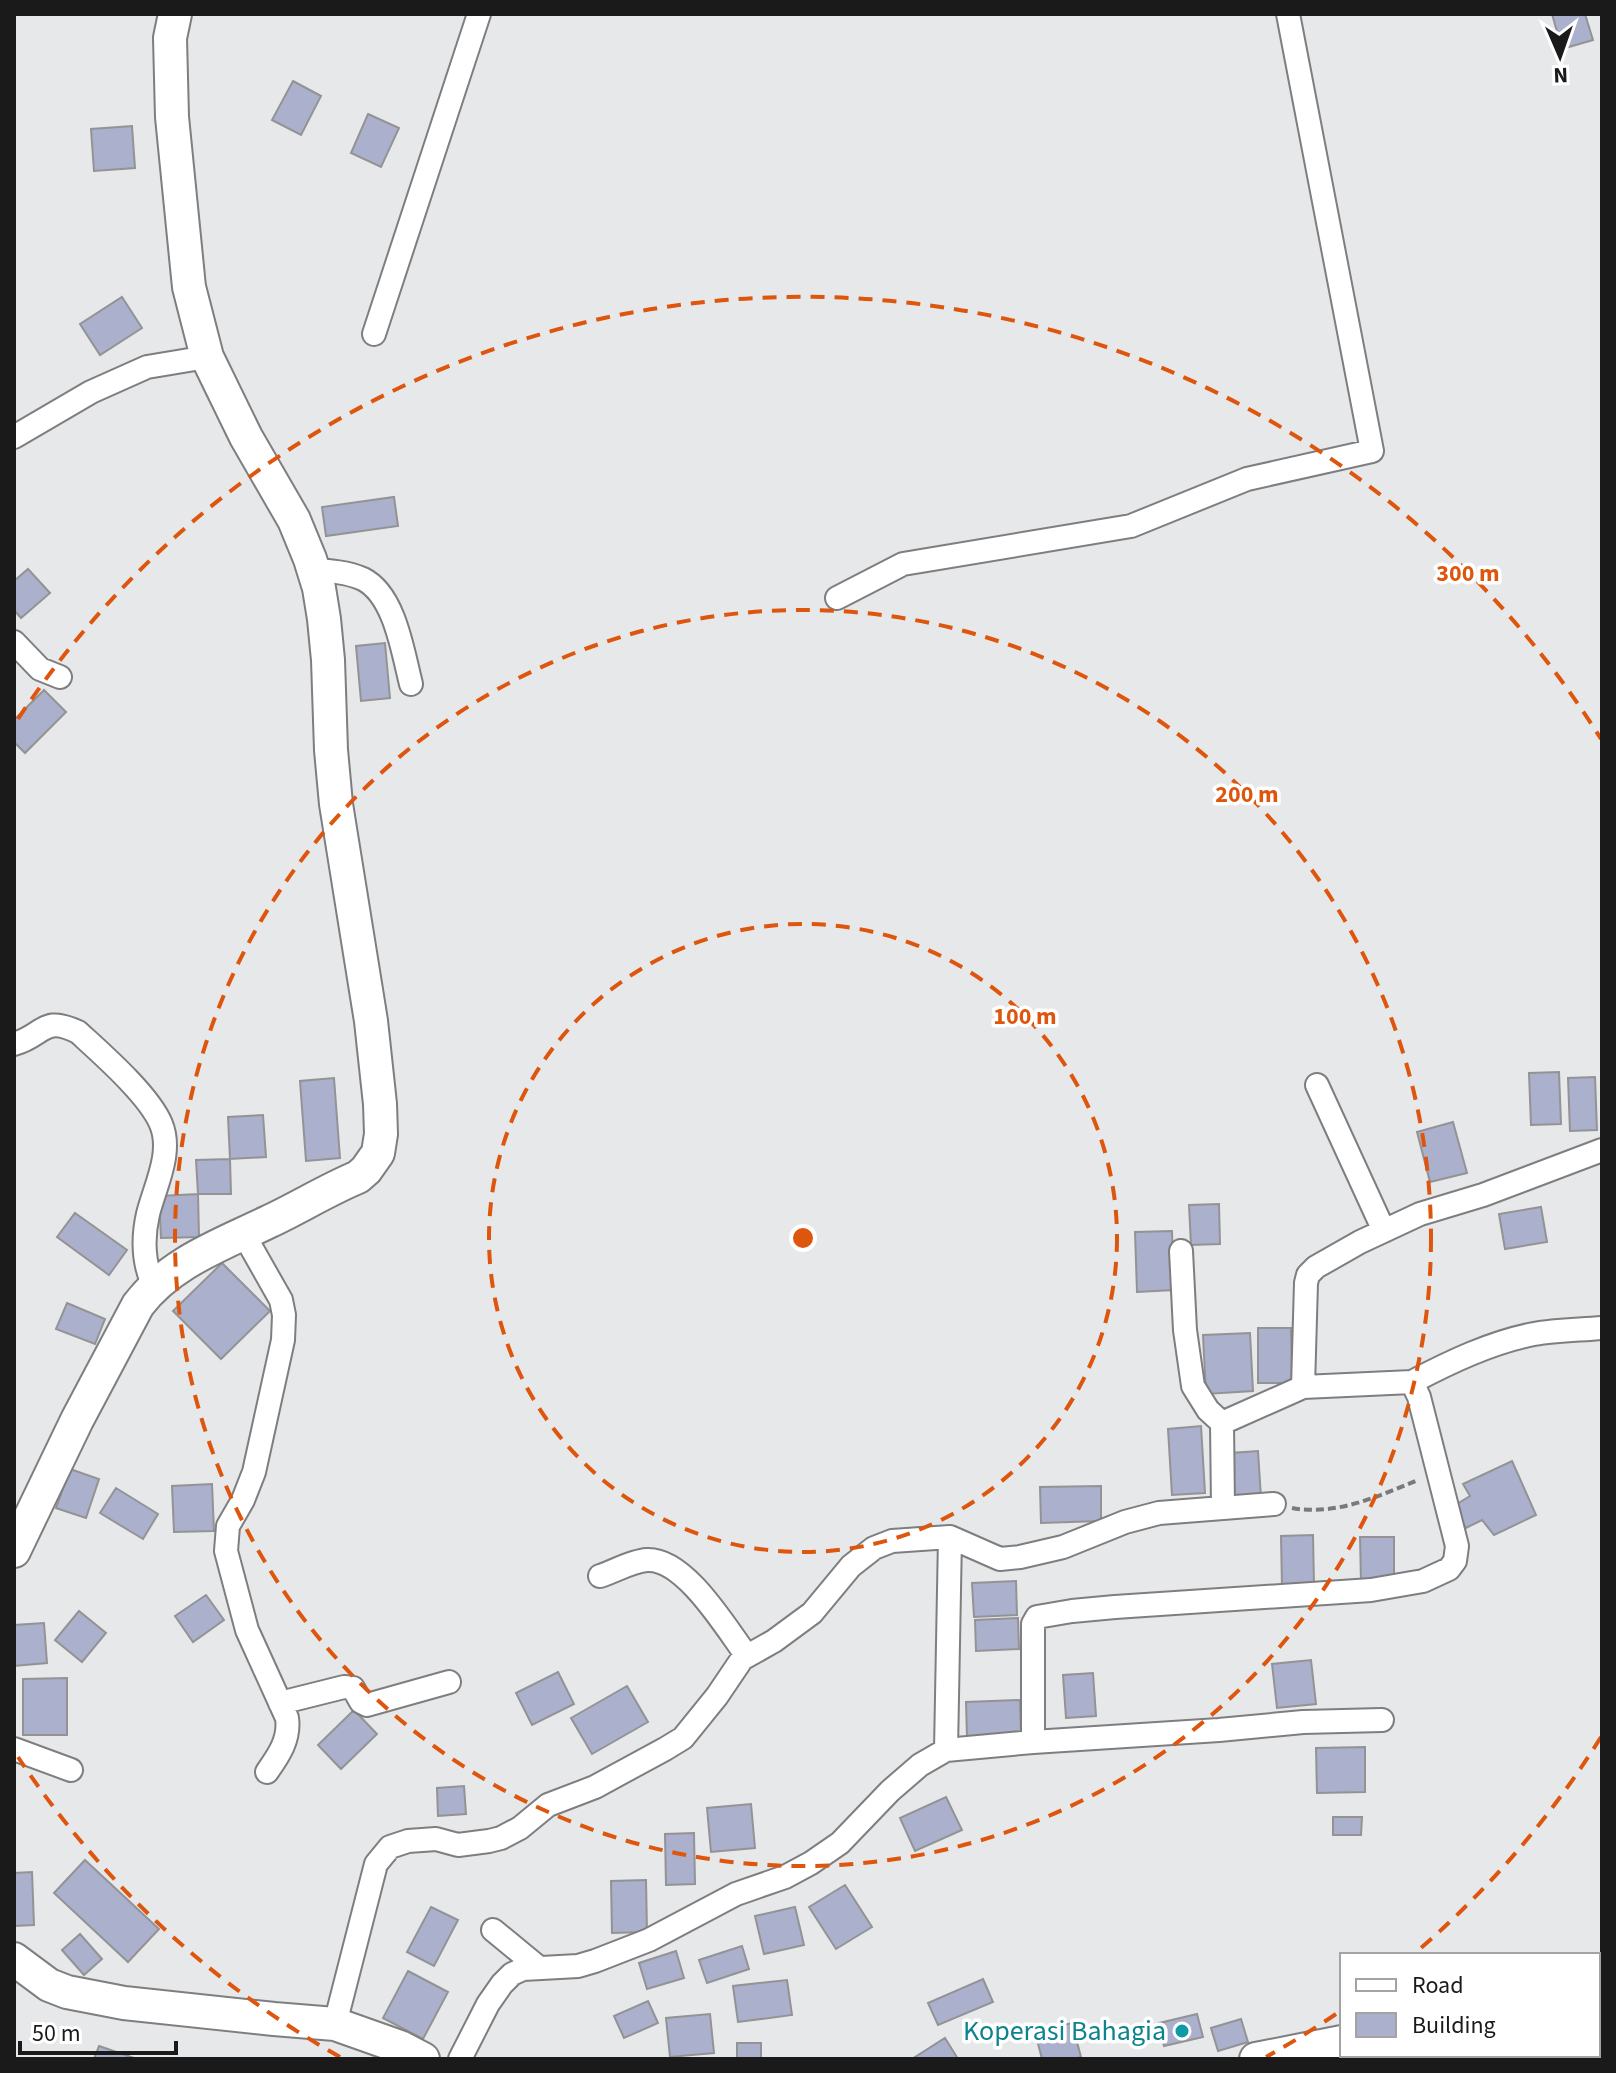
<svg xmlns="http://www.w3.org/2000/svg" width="1616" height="2073" font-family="'Source Sans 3',sans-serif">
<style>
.building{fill:#abb0cc;stroke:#939396;stroke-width:2}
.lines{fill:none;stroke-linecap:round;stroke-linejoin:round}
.street-casing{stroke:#7e7e80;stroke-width:26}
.secondary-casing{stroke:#7e7e80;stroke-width:36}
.path{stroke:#7a7a7c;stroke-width:4;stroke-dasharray:8 4;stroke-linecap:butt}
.street{stroke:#fff;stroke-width:22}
.secondary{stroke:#fff;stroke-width:32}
.ring{fill:none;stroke:#de560d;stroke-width:4;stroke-dasharray:14 10}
.culture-dot{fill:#0f9aa8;stroke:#fff;stroke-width:3}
.labels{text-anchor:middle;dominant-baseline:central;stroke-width:7;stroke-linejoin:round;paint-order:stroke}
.culture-label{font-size:28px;fill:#0d838f;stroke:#fff;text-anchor:end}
.centre{fill:#de560d;stroke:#fff;stroke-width:4}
.ring-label{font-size:24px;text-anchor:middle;font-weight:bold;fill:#de560d;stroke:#fff;stroke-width:7;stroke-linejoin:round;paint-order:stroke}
</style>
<rect width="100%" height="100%" fill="#e7e8ea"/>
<path class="building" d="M 1552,14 L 1585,14 L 1593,40 L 1562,49 Z
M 293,81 L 321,96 L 301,135 L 272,120 Z
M 368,114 L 399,128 L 381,167 L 351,153 Z
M 132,126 L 135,168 L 94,171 L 91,129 Z
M 122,297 L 142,328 L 100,355 L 80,324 Z
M 394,497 L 398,526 L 326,536 L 322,507 Z
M 28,569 L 50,593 L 21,618 L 14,610 L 14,581 Z
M 385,643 L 390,698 L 361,701 L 356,646 Z
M 44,690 L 66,712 L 25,753 L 14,742 L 14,720 Z
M 1559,1072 L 1561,1124 L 1531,1125 L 1529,1073 Z
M 1595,1077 L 1597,1130 L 1570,1131 L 1568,1078 Z
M 334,1078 L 340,1158 L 306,1161 L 300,1081 Z
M 263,1115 L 266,1157 L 230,1159 L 228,1117 Z
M 1453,1122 L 1467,1173 L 1430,1182 L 1417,1132 Z
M 230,1159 L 231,1194 L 198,1194 L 196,1160 Z
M 198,1194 L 199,1237 L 161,1238 L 159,1196 Z
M 1219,1204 L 1220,1244 L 1191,1245 L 1189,1205 Z
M 1541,1207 L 1547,1242 L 1505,1249 L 1499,1214 Z
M 75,1213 L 127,1250 L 109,1275 L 57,1237 Z
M 1172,1231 L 1174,1290 L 1137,1292 L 1135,1232 Z
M 222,1263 L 270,1311 L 221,1359 L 173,1311 Z
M 67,1303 L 105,1319 L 95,1344 L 56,1329 Z
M 1258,1328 L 1291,1328 L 1292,1383 L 1258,1383 Z
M 1250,1333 L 1253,1391 L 1206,1394 L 1203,1335 Z
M 1201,1426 L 1205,1493 L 1172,1495 L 1168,1429 Z
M 1258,1451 L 1261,1498 L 1233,1500 L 1230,1453 Z
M 1512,1461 L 1536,1515 L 1494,1535 L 1482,1520 L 1466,1528 L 1452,1507 L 1470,1496 L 1463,1484 Z
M 70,1469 L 99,1479 L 86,1518 L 56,1508 Z
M 212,1484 L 214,1531 L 174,1532 L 172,1486 Z
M 1101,1486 L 1101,1521 L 1041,1523 L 1040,1487 Z
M 116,1488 L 158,1514 L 143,1539 L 100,1513 Z
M 1313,1535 L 1314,1585 L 1282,1586 L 1281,1536 Z
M 1360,1537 L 1394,1537 L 1394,1582 L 1361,1582 Z
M 1016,1581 L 1017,1615 L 974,1617 L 972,1583 Z
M 206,1595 L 224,1620 L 193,1642 L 175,1616 Z
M 79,1611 L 106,1633 L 82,1662 L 55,1640 Z
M 1018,1618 L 1019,1649 L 976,1651 L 975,1620 Z
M 44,1623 L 47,1663 L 14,1666 L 14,1625 Z
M 1311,1660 L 1316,1704 L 1277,1708 L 1272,1664 Z
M 558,1672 L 574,1704 L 532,1725 L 516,1693 Z
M 1093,1673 L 1096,1716 L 1066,1718 L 1063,1675 Z
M 67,1678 L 67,1735 L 23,1735 L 23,1679 Z
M 627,1686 L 648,1722 L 592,1754 L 571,1718 Z
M 1020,1700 L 1021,1735 L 967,1737 L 966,1702 Z
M 354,1710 L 377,1734 L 341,1769 L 318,1745 Z
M 1365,1747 L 1365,1792 L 1317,1793 L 1316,1748 Z
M 464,1786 L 466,1814 L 438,1816 L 437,1788 Z
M 946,1797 L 962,1830 L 915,1851 L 900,1818 Z
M 751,1804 L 755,1848 L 711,1852 L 707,1808 Z
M 1333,1817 L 1362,1817 L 1361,1835 L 1333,1835 Z
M 694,1833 L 695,1884 L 666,1885 L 665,1834 Z
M 85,1860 L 159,1929 L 128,1962 L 54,1893 Z
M 32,1872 L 34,1925 L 14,1926 L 14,1873 Z
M 646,1880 L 647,1932 L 612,1933 L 611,1881 Z
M 845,1885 L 872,1927 L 836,1949 L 809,1907 Z
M 431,1907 L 458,1920 L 434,1966 L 407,1952 Z
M 795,1907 L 804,1945 L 764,1954 L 755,1916 Z
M 80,1934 L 102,1959 L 84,1975 L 62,1950 Z
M 742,1946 L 749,1969 L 707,1983 L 699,1960 Z
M 676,1951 L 684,1978 L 647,1989 L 639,1963 Z
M 408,1971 L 448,1992 L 423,2039 L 383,2018 Z
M 983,1979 L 993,2002 L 938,2025 L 928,2003 Z
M 787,1980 L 792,2015 L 738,2022 L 733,1986 Z
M 648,2001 L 658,2023 L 624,2038 L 614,2016 Z
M 710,2014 L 714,2053 L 670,2057 L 666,2018 Z
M 1197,2014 L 1203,2037 L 1164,2046 L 1159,2023 Z
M 1241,2019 L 1248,2042 L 1218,2051 L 1211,2028 Z
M 1072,2023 L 1081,2057 L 1073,2059 L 1042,2059 L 1035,2032 Z
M 945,2038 L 958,2059 L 912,2059 Z
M 737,2043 L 761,2043 L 761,2059 L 737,2059 Z
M 99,2046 L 134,2058 L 134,2059 L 94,2059 Z"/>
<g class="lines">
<g class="street-casing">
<path id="street" d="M 374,334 L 479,14
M 14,437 L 91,392 L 147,367 L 207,357
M 313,570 C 330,571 347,572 363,579 C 395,595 403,653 411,684
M 837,598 L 903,564 L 1131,526 L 1247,479 L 1372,451 L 1288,14
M 14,642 L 40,669 L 60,677
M 14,1044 C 45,1035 42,1015 78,1032 C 102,1054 149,1095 161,1124 C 173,1153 155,1186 148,1214 C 142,1240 143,1263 154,1287
M 1317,1085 L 1384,1231
M 243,1233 L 281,1300 L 284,1315 L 283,1340 L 254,1472 L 243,1500 L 228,1526 L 226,1551 L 247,1630 L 287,1718 C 290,1739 279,1755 267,1772
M 1181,1251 L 1185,1330 L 1193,1386 L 1208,1410 L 1222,1423
M 1412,1382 C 1450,1362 1492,1342 1534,1334 C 1556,1330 1579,1330 1602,1328
M 1223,1507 L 1222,1423 L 1303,1387 L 1306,1283 L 1308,1275 L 1316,1267 L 1360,1242 L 1420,1214 L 1483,1195 L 1602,1150
M 600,1576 C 615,1571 632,1561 647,1560 C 685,1558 726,1628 747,1656
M 280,1703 L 344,1687 L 353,1688 L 361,1702 L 367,1705 L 449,1682
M 1033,1742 L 1033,1624 L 1037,1617 L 1072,1611 L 1115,1607 L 1371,1590 L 1423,1581 L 1449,1569 L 1455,1561 L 1457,1546 L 1419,1397 L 1412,1382 L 1303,1387
M 14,1749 L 71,1770
M 946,1750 L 950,1537 L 1000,1559 L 1020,1557 L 1063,1547 L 1125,1522 L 1159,1513 L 1274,1504
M 493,1930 L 538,1967
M 335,2024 L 376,1864 L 390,1847 L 408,1841 L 436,1839 L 458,1845 L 489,1841 L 501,1838 L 520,1828 L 548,1805 L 595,1787 L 665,1749 L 683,1738 L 717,1696 L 742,1659 L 774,1641 L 812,1613 L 851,1566 L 874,1548 L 892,1541 L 950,1537
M 460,2059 L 488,2004 L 502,1984 L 512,1974 L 523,1969 L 578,1966 L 595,1961 L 649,1940 L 736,1894 L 785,1877 L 811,1863 L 840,1843 L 890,1791 L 920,1765 L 946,1750 L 1033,1742 L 1219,1730 L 1303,1722 L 1382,1720"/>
</g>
<g class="secondary-casing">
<path id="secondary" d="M 14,1551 L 77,1420 L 138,1305 C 171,1262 221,1245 268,1222 C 298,1208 327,1190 358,1177 L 366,1170 L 378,1153 L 381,1134 L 380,1104 L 371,1021 L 336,804 L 331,750 L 328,660 L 324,619 L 319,588 L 310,559 L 294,520 L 246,437 L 207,357 L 189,287 L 172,117 L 170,38 L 175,14
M 14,1959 L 49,1985 L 67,1992 L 124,2003 L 274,2019 L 335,2024 L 400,2047 L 423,2059
M 1598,2024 L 1602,2025
M 1256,2059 L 1342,2042"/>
</g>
<path class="path" d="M 1292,1508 C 1336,1516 1379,1496 1418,1480"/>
<use href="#street" class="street"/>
<use href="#secondary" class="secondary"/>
</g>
<g class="ring">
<circle cx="803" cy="1238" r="314"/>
<circle cx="803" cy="1238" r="628"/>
<path d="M1601 1737A941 941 0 0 1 1414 1954M1336 2014A941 941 0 0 1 1266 2057M340 2057A941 941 0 0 1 18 1757M18 719A941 941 0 0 1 1601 739"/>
</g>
<circle class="culture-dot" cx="1182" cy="2031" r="8"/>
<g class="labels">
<g class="culture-label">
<text x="1166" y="2031">Koperasi Bahagia</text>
</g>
</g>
<circle cx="803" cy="1238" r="12" class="centre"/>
<g class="ring-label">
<text x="1468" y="581">300 m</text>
<text x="1247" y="802">200 m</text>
<text x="1025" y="1024">100 m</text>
</g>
<rect width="1616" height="2073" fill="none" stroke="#1a1a1b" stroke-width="32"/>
<rect x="1340" y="1953" width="260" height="104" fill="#ffffff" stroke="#a3a3a4" stroke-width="2"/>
<rect x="1356" y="1979" width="40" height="12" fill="#ffffff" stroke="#a3a3a4" stroke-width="2"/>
<text x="1412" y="1993" font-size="24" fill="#1a1a1b">Road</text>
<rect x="1356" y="2013" width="40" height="24" fill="#abb0cc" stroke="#a3a3a4" stroke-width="2"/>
<text x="1412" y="2033" font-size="24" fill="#1a1a1b">Building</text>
<g transform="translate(1560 56) rotate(178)" stroke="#ffffff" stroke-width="6" paint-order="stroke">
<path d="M0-6L14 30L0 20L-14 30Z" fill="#1a1a1b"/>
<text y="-12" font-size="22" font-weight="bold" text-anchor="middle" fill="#1a1a1b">N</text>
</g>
<path d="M20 2041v12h156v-12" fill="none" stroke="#1a1a1b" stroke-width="4"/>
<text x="32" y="2041" font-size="24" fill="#1a1a1b" stroke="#ffffff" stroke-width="6" paint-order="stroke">50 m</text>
</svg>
